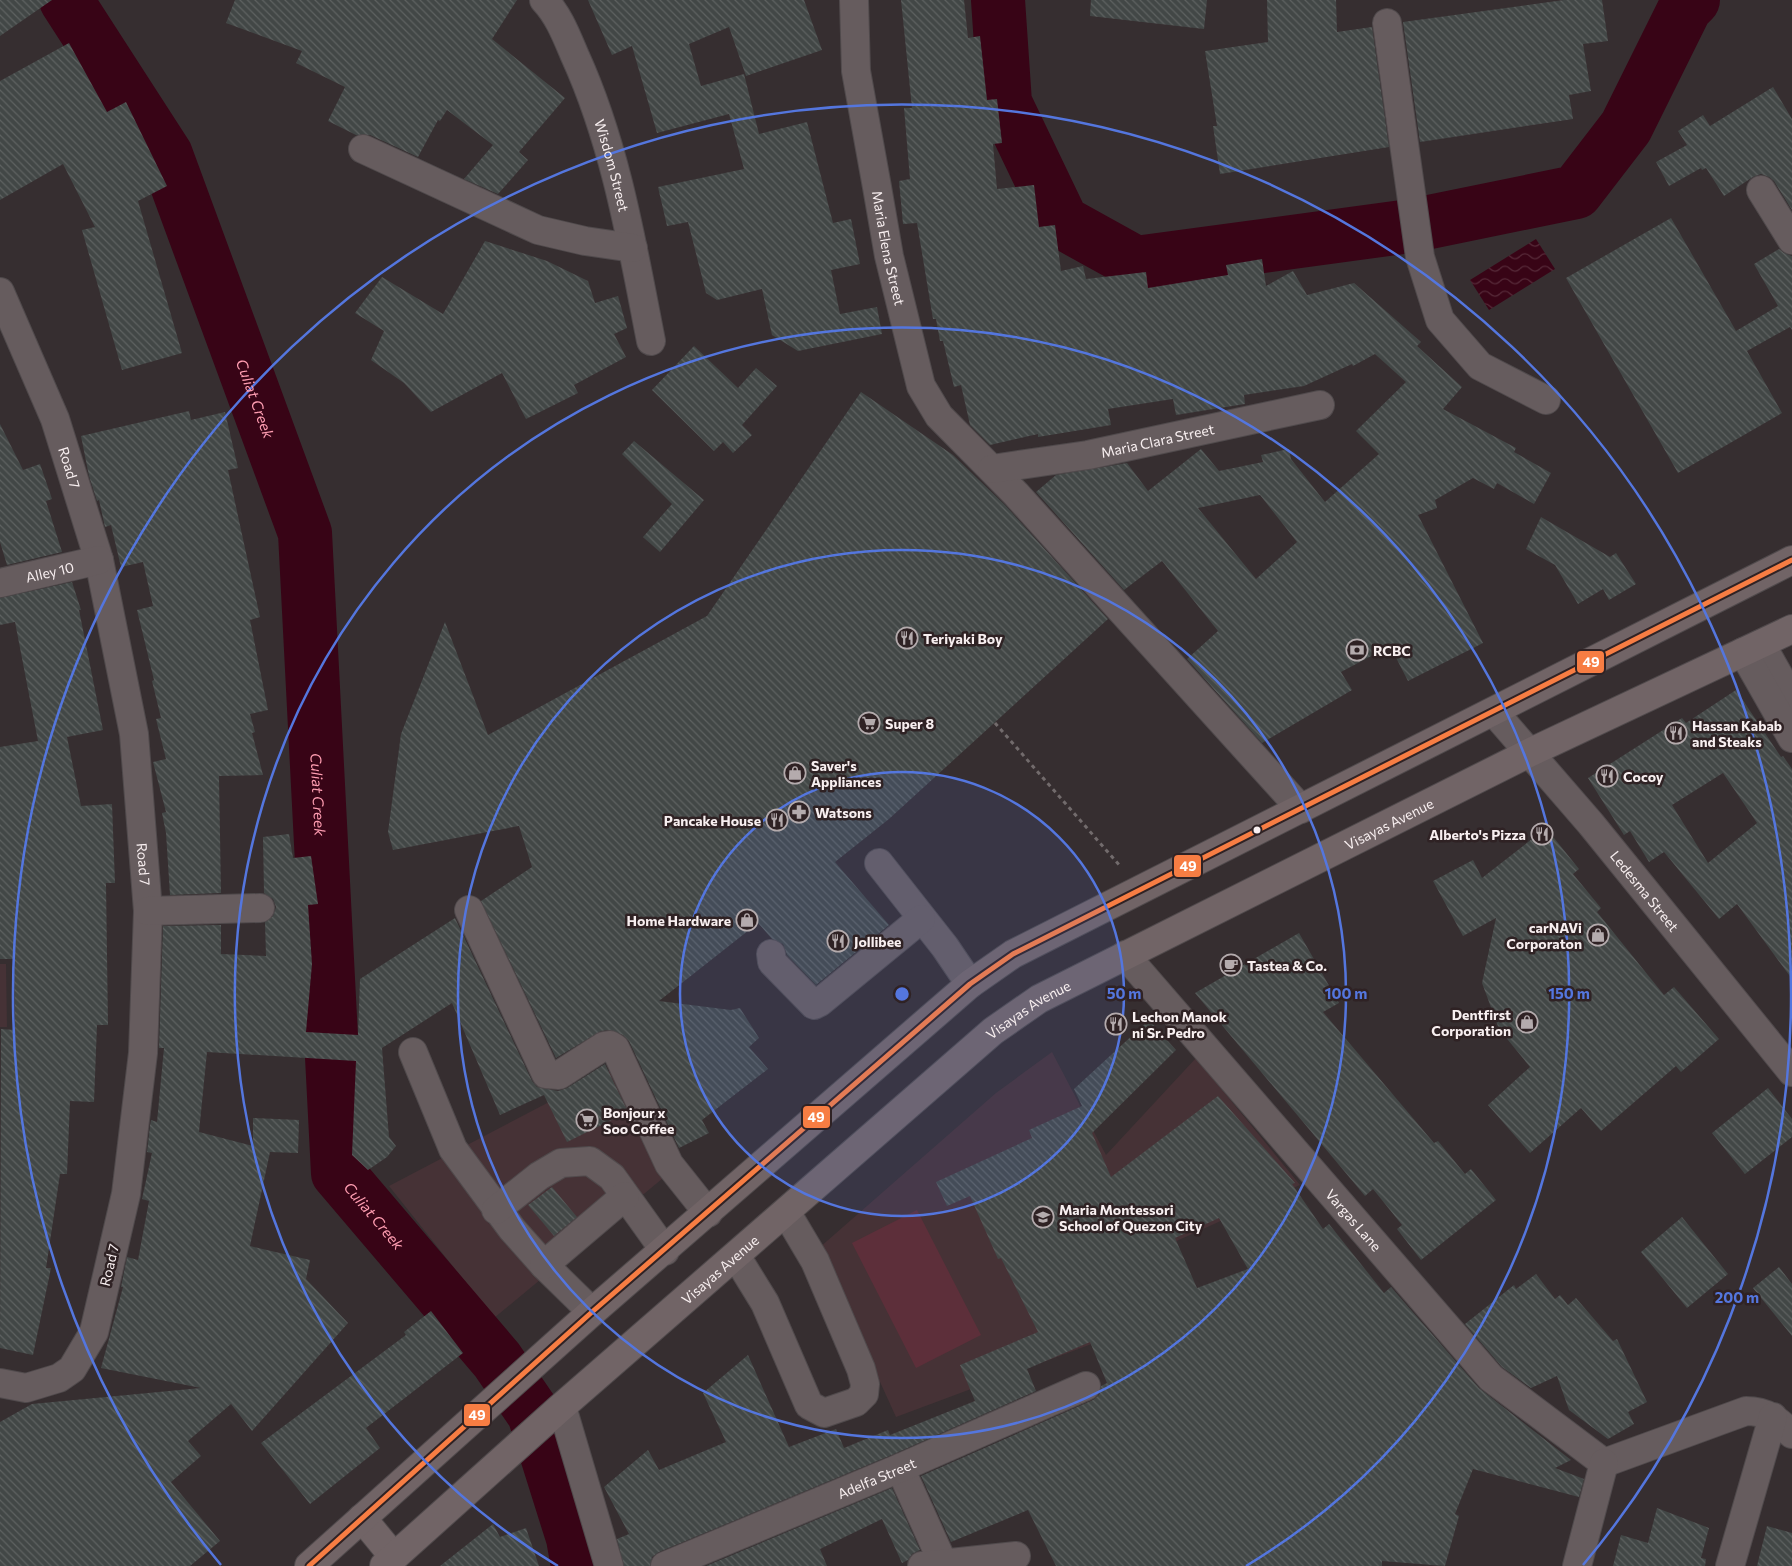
<svg xmlns="http://www.w3.org/2000/svg" width="1792" height="1566" font-family="Commissioner,sans-serif">
<style>
.built{fill:#463236}
.green{fill:#5d2f3a}
.water{fill:url(#water-waves)}
.lines{fill:none;stroke-linecap:round;stroke-linejoin:round}
.river{stroke:#380416;stroke-width:54}
.building{fill:url(#building-back-hatch);fill-rule:evenodd}
.minor-casing{stroke:#504a4c;stroke-width:30}
.major-casing{stroke:#504a4c;stroke-width:30}
.path{stroke:#726b6c;stroke-width:3;stroke-dasharray:4 4;stroke-linecap:butt}
.minor{stroke:#665c5e;stroke-width:28}
.major{stroke:#716466;stroke-width:28}
.bus-1-casing{stroke:#2f2224;stroke-width:9}
.bus-1{stroke:#f77d43;stroke-width:5}
.ring{fill:none;stroke:#5476de;stroke-width:2.5}
.bus-dot{fill:#f8eff0;stroke:#2f2224;stroke-width:2}
.labels{text-anchor:middle;dominant-baseline:central;stroke-width:5;stroke-linejoin:round;paint-order:stroke}
.street-label{font-size:14px;fill:#f8eff0;stroke:#2f2224}
.poi-label{font-size:14px;font-weight:bold;fill:#f8eff0;stroke:#2f2224;text-anchor:start}
.water-label{font-size:15px;font-style:italic;fill:#fe9db1;stroke:#2f2224}
.centre{fill:#5476de;stroke:#2f2224;stroke-width:2.5}
.ring-label{font-size:15px;text-anchor:middle;font-weight:bold;fill:#5476de;stroke:#2f2224;stroke-width:5;stroke-linejoin:round;paint-order:stroke}
.line-badge{stroke:#2f2224;stroke-width:2}
.badge-label{font-size:14px;text-anchor:middle;font-weight:bold;fill:#fff}
</style>
<defs>
<pattern id="water-waves" width="16" height="10" patternUnits="userSpaceOnUse" patternTransform="scale(1.25)"><rect width="16" height="10" fill="#380416"/><path d="M0 5q4-4 8 0t8 0" fill="none" stroke="#562938"/></pattern>
<pattern id="building-back-hatch" width="6" height="6" patternUnits="userSpaceOnUse" patternTransform="scale(1.25)"><rect width="6" height="6" fill="#424746"/><path d="M-1 5l2 2M0 0l6 6M5-1l2 2" fill="none" stroke="#5e6261"/></pattern>
</defs>
<rect width="100%" height="100%" fill="#362e30"/>
<path class="built" d="M 0,964 L 6,964 L 7,1027 L 0,1027 Z
M 1052,1052 L 1106,1155 L 1196,1058 L 1300,1185 L 1075,1287 L 1097,1342 L 896,1417 L 819,1248 L 996,1093 Z
M 616,1067 L 668,1174 L 494,1318 L 389,1186 Z"/>
<path class="green" d="M 917,1210 L 981,1335 L 916,1368 L 852,1243 Z"/>
<path class="water" d="M 1536,239 L 1555,269 L 1489,310 L 1470,280 Z"/>
<g class="lines">
<g class="river">
<path id="s1" d="M 66,0 L 166,155 L 305,533 L 338,1173 L 497,1360 L 534,1414 L 573,1538 L 578,1566"/>
<path d="M 998,0 L 1005,103 L 1062,222 L 1136,263 L 1410,226 L 1576,192 L 1626,127 L 1685,8 L 1693,0"/>
</g>
</g>
<path class="building" d="M 0,0 L 52,0 L 0,36 Z
M 235,0 L 517,0 L 492,39 L 565,98 L 519,152 L 528,160 L 498,194 L 464,179 L 493,145 L 447,110 L 440,121 L 438,120 L 418,157 L 370,135 L 356,135 L 328,121 L 345,87 L 296,63 L 302,51 L 226,23 Z
M 588,0 L 804,0 L 822,50 L 746,76 L 729,27 L 689,44 L 701,86 L 744,74 L 759,134 L 807,122 L 833,223 L 851,219 L 860,264 L 831,270 L 840,314 L 877,307 L 882,334 L 798,351 L 772,335 L 762,289 L 717,300 L 706,293 L 688,222 L 667,226 L 658,187 L 744,169 L 729,114 L 657,133 L 632,46 L 612,55 Z
M 901,0 L 964,0 L 968,38 L 980,36 L 987,100 L 997,99 L 1002,143 L 993,144 L 997,189 L 1034,185 L 1039,227 L 1055,225 L 1061,271 L 1083,266 L 1086,279 L 1146,272 L 1148,288 L 1228,275 L 1226,265 L 1262,259 L 1266,286 L 1293,271 L 1307,295 L 1354,283 L 1421,342 L 1417,346 L 1462,387 L 1443,409 L 1516,448 L 1514,452 L 1551,473 L 1534,504 L 1497,483 L 1494,489 L 1473,478 L 1435,500 L 1437,508 L 1418,515 L 1483,643 L 1408,681 L 1390,646 L 1341,672 L 1352,690 L 1262,743 L 1187,659 L 1218,631 L 1162,561 L 1124,590 L 1036,492 L 1056,475 L 1127,463 L 1148,491 L 1201,449 L 1219,471 L 1263,462 L 1261,455 L 1289,449 L 1291,459 L 1325,502 L 1379,454 L 1356,431 L 1406,382 L 1375,354 L 1353,366 L 1352,364 L 1304,386 L 1244,395 L 1245,404 L 1176,415 L 1173,399 L 1108,409 L 1111,425 L 1038,437 L 1038,434 L 990,445 L 970,425 L 961,385 L 954,387 L 943,341 L 940,341 L 936,319 L 933,319 L 917,223 L 903,224 L 899,181 L 910,179 L 904,108 L 912,108 ZM 1260,495 L 1297,542 L 1256,579 L 1198,508 Z
M 1091,0 L 1207,0 L 1204,29 L 1090,16 Z
M 1267,0 L 1336,0 L 1337,32 L 1372,27 L 1389,147 L 1220,174 L 1213,126 L 1217,126 L 1205,51 L 1268,42 Z
M 1564,0 L 1602,0 L 1608,41 L 1583,44 L 1591,91 L 1569,95 L 1573,119 L 1420,142 L 1403,22 Z
M 69,43 L 107,112 L 126,102 L 167,186 L 138,201 L 182,353 L 122,370 L 82,230 L 95,227 L 63,164 L 0,200 L 0,81 Z
M 1773,87 L 1792,119 L 1792,210 L 1774,181 L 1769,177 L 1761,174 L 1753,177 L 1724,196 L 1706,168 L 1702,170 L 1701,168 L 1669,186 L 1656,162 L 1687,145 L 1678,131 L 1703,115 L 1710,126 Z
M 1671,218 L 1736,331 L 1778,306 L 1754,264 L 1779,249 L 1784,253 L 1792,256 L 1792,330 L 1790,327 L 1747,351 L 1782,413 L 1678,473 L 1566,278 Z
M 485,241 L 547,261 L 588,281 L 595,303 L 618,296 L 627,328 L 614,334 L 626,357 L 574,385 L 578,393 L 526,419 L 502,373 L 431,412 L 404,383 L 371,360 L 384,331 L 355,313 L 382,277 L 443,314 Z
M 694,346 L 738,388 L 756,368 L 777,386 L 742,425 L 752,435 L 733,453 L 723,442 L 714,451 L 652,390 Z
M 861,392 L 953,455 L 1005,505 L 1108,619 L 889,819 L 835,862 L 889,925 L 816,985 L 787,955 L 783,944 L 772,939 L 758,923 L 659,1001 L 731,1010 L 740,1008 L 759,1038 L 749,1047 L 768,1069 L 702,1120 L 709,1133 L 679,1148 L 629,1041 L 623,1035 L 608,1030 L 601,1031 L 556,1058 L 481,901 L 532,867 L 519,826 L 393,850 L 388,832 L 401,734 L 445,622 L 488,735 L 707,616 Z
M 189,411 L 191,420 L 225,412 L 238,468 L 228,470 L 260,617 L 250,620 L 268,710 L 250,714 L 255,732 L 252,733 L 263,775 L 219,776 L 221,893 L 170,895 L 166,833 L 162,813 L 166,812 L 153,762 L 166,759 L 156,719 L 161,718 L 152,681 L 154,680 L 137,610 L 153,606 L 143,562 L 121,567 L 111,525 L 105,527 L 99,500 L 97,501 L 89,476 L 81,436 Z
M 0,424 L 23,470 L 40,464 L 52,499 L 46,501 L 62,552 L 7,565 L 0,542 Z
M 634,441 L 704,500 L 660,552 L 643,537 L 672,504 L 622,454 Z
M 1541,517 L 1610,557 L 1616,553 L 1636,584 L 1609,600 L 1603,589 L 1578,604 L 1555,565 L 1526,549 Z
M 72,582 L 81,610 L 79,610 L 103,730 L 67,737 L 81,806 L 112,804 L 115,883 L 106,883 L 108,1025 L 97,1025 L 94,1102 L 70,1101 L 67,1174 L 60,1174 L 46,1268 L 51,1268 L 33,1355 L 0,1348 L 1,1029 L 15,1030 L 14,959 L 0,959 L 0,747 L 38,741 L 15,622 L 0,625 L 0,598 Z
M 1736,690 L 1781,757 L 1783,756 L 1792,769 L 1792,979 L 1737,904 L 1719,919 L 1664,852 L 1649,862 L 1630,831 L 1624,835 L 1588,778 L 1682,718 L 1686,723 ZM 1723,773 L 1757,823 L 1708,863 L 1672,805 Z
M 1546,828 L 1579,869 L 1573,874 L 1601,908 L 1597,912 L 1664,995 L 1674,987 L 1719,1039 L 1681,1072 L 1676,1066 L 1601,1131 L 1581,1108 L 1530,1153 L 1488,1105 L 1530,1067 L 1499,1029 L 1482,983 L 1496,918 L 1463,936 L 1433,881 L 1473,860 L 1482,878 Z
M 289,834 L 293,858 L 311,856 L 318,904 L 308,905 L 312,964 L 306,1032 L 358,1035 L 360,979 L 455,918 L 532,1081 L 537,1087 L 558,1091 L 567,1088 L 605,1064 L 628,1112 L 567,1142 L 544,1095 L 500,1115 L 452,1003 L 382,1048 L 389,1137 L 396,1146 L 387,1157 L 368,1170 L 352,1155 L 356,1061 L 207,1052 L 199,1132 L 253,1146 L 253,1118 L 299,1120 L 298,1153 L 270,1152 L 250,1246 L 310,1260 L 306,1279 L 348,1323 L 252,1431 L 231,1404 L 188,1441 L 201,1456 L 171,1482 L 220,1541 L 190,1566 L 0,1566 L 0,1422 L 32,1404 L 201,1388 L 101,1368 L 123,1287 L 121,1287 L 127,1257 L 138,1260 L 149,1201 L 142,1199 L 152,1153 L 147,1152 L 150,1126 L 151,1120 L 157,1122 L 164,1048 L 159,1048 L 163,926 L 221,925 L 221,954 L 266,956 L 265,922 L 273,916 L 276,907 L 273,899 L 264,893 L 263,837 Z
M 1299,933 L 1339,1003 L 1323,1012 L 1434,1143 L 1438,1141 L 1465,1174 L 1471,1169 L 1496,1200 L 1421,1260 L 1397,1229 L 1402,1225 L 1373,1189 L 1365,1196 L 1195,993 Z
M 1149,1020 L 1176,1050 L 1092,1133 L 1111,1177 L 1218,1096 L 1295,1183 L 1292,1184 L 1323,1229 L 1329,1224 L 1384,1293 L 1391,1287 L 1479,1388 L 1571,1460 L 1555,1468 L 1584,1479 L 1579,1497 L 1473,1469 L 1455,1514 L 1459,1516 L 1445,1566 L 1382,1561 L 1382,1566 L 1056,1566 L 1028,1510 L 951,1542 L 921,1476 L 1093,1400 L 1099,1395 L 1101,1386 L 1107,1383 L 1090,1342 L 1027,1369 L 1036,1391 L 894,1454 L 659,1552 L 652,1557 L 650,1566 L 624,1566 L 617,1539 L 629,1534 L 604,1487 L 648,1450 L 659,1470 L 726,1442 L 703,1393 L 748,1355 L 789,1447 L 836,1429 L 844,1448 L 888,1430 L 890,1435 L 975,1401 L 960,1365 L 1038,1332 L 1001,1258 L 998,1259 L 970,1196 L 947,1206 L 936,1182 L 1032,1138 L 1029,1130 L 1082,1106 L 1074,1089 ZM 1219,1218 L 1248,1269 L 1197,1288 L 1175,1238 Z
M 1768,1088 L 1792,1119 L 1792,1137 L 1745,1174 L 1712,1133 Z
M 552,1187 L 577,1217 L 554,1236 L 528,1205 Z
M 1682,1217 L 1728,1274 L 1687,1308 L 1641,1252 Z
M 1779,1267 L 1792,1284 L 1792,1336 L 1753,1288 Z
M 1536,1274 L 1555,1299 L 1560,1295 L 1568,1305 L 1576,1298 L 1613,1341 L 1617,1339 L 1647,1402 L 1628,1412 L 1634,1424 L 1608,1439 L 1569,1410 L 1557,1376 L 1531,1388 L 1502,1367 L 1465,1324 L 1514,1285 L 1516,1289 Z
M 431,1311 L 463,1353 L 366,1428 L 380,1448 L 310,1504 L 261,1443 L 406,1335 L 404,1332 Z
M 892,1488 L 920,1550 L 912,1554 L 908,1560 L 902,1563 L 882,1519 L 820,1549 L 827,1566 L 706,1566 Z
M 1657,1508 L 1709,1528 L 1701,1558 L 1706,1559 L 1705,1566 L 1613,1566 L 1621,1535 L 1648,1543 Z
M 493,1524 L 500,1537 L 526,1528 L 539,1566 L 440,1566 Z
M 1767,1526 L 1792,1533 L 1792,1566 L 1757,1566 Z"/>
<g class="lines">
<g class="minor-casing">
<g id="minor">
<path id="s2" d="M 544,0 C 559,16 566,35 575,56 C 616,146 632,244 651,341"/>
<path id="s3" d="M 854,0 L 856,71 L 877,187 L 889,256 L 921,386 L 939,416 L 1016,494 L 1301,809"/>
<path d="M 1387,23 L 1420,257 L 1440,320 L 1480,366 L 1546,400"/>
<path d="M 363,149 L 538,230 L 585,241 L 633,248"/>
<path d="M 1761,190 L 1792,240"/>
<path id="s4" d="M 0,292 L 55,419 L 99,560 L 134,734 L 148,911 L 143,1053 L 126,1194 L 94,1332 L 72,1369 L 59,1378 L 26,1388 L 0,1383"/>
<path id="s5" d="M 992,469 L 1088,455 L 1320,405"/>
<path id="s6" d="M 0,583 L 99,560"/>
<path d="M 1761,644 L 1792,699"/>
<path d="M 1743,652 L 1792,738"/>
<path id="s7" d="M 1494,712 L 1591,824 L 1792,1072"/>
<path d="M 879,863 L 945,947 L 970,984"/>
<path d="M 469,910 L 546,1074 L 559,1075 L 604,1046 L 610,1045 L 615,1048 L 669,1164 L 708,1213"/>
<path d="M 148,911 L 260,908"/>
<path d="M 771,954 L 772,962 L 814,1005 L 820,1002 L 921,919"/>
<path id="s8" d="M 1125,955 L 1491,1378 L 1604,1463"/>
<path d="M 413,1052 L 453,1149 L 512,1229 L 544,1265 L 592,1312"/>
<path d="M 496,1210 L 539,1176 L 561,1163 L 590,1161 L 612,1177 L 665,1251"/>
<path d="M 736,1256 L 765,1303 L 809,1405 L 824,1413 L 856,1402 L 864,1394 L 865,1384 L 861,1369 L 815,1261 L 786,1212"/>
<path d="M 544,1265 L 625,1196"/>
<path d="M 562,1407 L 609,1566"/>
<path d="M 1604,1463 L 1746,1411 C 1767,1411 1777,1420 1792,1434"/>
<path d="M 900,1468 L 943,1563"/>
<path id="s9" d="M 665,1566 L 900,1468 L 1086,1386"/>
<path d="M 922,1566 L 1016,1556"/>
<path d="M 1577,1566 L 1604,1463"/>
<path d="M 1730,1566 L 1773,1417"/>
</g>
</g>
<g class="major-casing">
<g id="major">
<path d="M 362,1518 L 394,1557"/>
<path d="M 309,1566 L 592,1312 L 970,984 L 1013,954 L 1792,560"/>
<path id="s10" d="M 384,1566 L 559,1409 L 993,1031 L 1039,999 L 1531,752 L 1792,629"/>
</g>
</g>
<path class="path" d="M 995,723 L 1121,867"/>
<use href="#minor" class="minor"/>
<use href="#major" class="major"/>
<g class="bus-1-casing">
<path id="bus-1" d="M 309,1566 L 592,1312 L 970,984 L 1013,954 L 1792,560"/>
</g>
<use href="#bus-1" class="bus-1"/>
</g>
<circle cx="902" cy="994" r="222" fill="#5476de" fill-opacity=".12"/>
<g class="ring">
<circle cx="902" cy="994" r="222"/>
<circle cx="902" cy="994" r="444"/>
<path d="M558 1566A667 667 0 1 1 1246 1566"/>
<path d="M221 1565A889 889 0 1 1 1583 1565"/>
</g>
<defs>
<g id="restaurant-ring" transform="scale(1.125)"><circle r="9.5" fill="#2f2224" stroke="#b4abad" stroke-width="1.5"/><path d="M-5-6h1v4h1v-4h1v4h1v-4h1v5L-1.5 .5V6h-2V.5L-5-1ZM5-6V6H3V1.5H1.5Q1.5-4 5-6Z" fill="#b4abad"/></g>
<g id="bank-ring" transform="scale(1.125)"><circle r="9.5" fill="#2f2224" stroke="#b4abad" stroke-width="1.5"/><path d="M-6-4H6V4H-6ZM0-2.3a2.3 2.3 0 1 0 0 4.6a2.3 2.3 0 1 0 0-4.6Z" fill="#b4abad"/></g>
<g id="supermarket-ring" transform="scale(1.125)"><circle r="9.5" fill="#2f2224" stroke="#b4abad" stroke-width="1.5"/><path d="M-6-5.5h2.5l.6 2H6L4.5 2H-2.5L-4.4-4H-6ZM-1.5 3.2a1.3 1.3 0 1 0 .1 0ZM3 3.2a1.3 1.3 0 1 0 .1 0Z" fill="#b4abad"/></g>
<g id="shop-ring" transform="scale(1.125)"><circle r="9.5" fill="#2f2224" stroke="#b4abad" stroke-width="1.5"/><path d="M-5-2.5h2.3a2.7 3.5 0 0 1 5.4 0H5L5.5 6h-11ZM-1.5-2.5h3a1.5 2.3 0 0 0-3 0Z" fill="#b4abad"/></g>
<g id="pharmacy-ring" transform="scale(1.125)"><circle r="9.5" fill="#2f2224" stroke="#b4abad" stroke-width="1.5"/><path d="M-2-6h4v4h4v4h-4v4h-4v-4h-4v-4h4Z" fill="#b4abad"/></g>
<g id="cafe-ring" transform="scale(1.125)"><circle r="9.5" fill="#2f2224" stroke="#b4abad" stroke-width="1.5"/><path d="M-5.5-4.5H6V0H3Q3 3.5 0 3.5H-2.5Q-5.5 3.5-5.5 0ZM3-3.2v2h1.7v-2ZM-6 4.5H4V6H-6Z" fill="#b4abad"/></g>
<g id="school-ring" transform="scale(1.125)"><circle r="9.5" fill="#2f2224" stroke="#b4abad" stroke-width="1.5"/><path d="M0-5L7-2L0 1L-7-2ZM-4 1L0 2.5L4 1V4Q0 6-4 4Z" fill="#b4abad"/></g>
</defs>
<g fill-rule="evenodd">
<use href="#restaurant-ring" x="907" y="638"/>
<use href="#bank-ring" x="1357" y="650"/>
<use href="#supermarket-ring" x="869" y="723"/>
<use href="#restaurant-ring" x="1676" y="733"/>
<use href="#shop-ring" x="795" y="773"/>
<use href="#restaurant-ring" x="1607" y="776"/>
<use href="#pharmacy-ring" x="799" y="812"/>
<use href="#restaurant-ring" x="777" y="820"/>
<use href="#restaurant-ring" x="1542" y="834"/>
<use href="#shop-ring" x="747" y="920"/>
<use href="#shop-ring" x="1598" y="935"/>
<use href="#restaurant-ring" x="838" y="941"/>
<use href="#cafe-ring" x="1231" y="965"/>
<use href="#shop-ring" x="1527" y="1022"/>
<use href="#restaurant-ring" x="1116" y="1024"/>
<use href="#supermarket-ring" x="587" y="1120"/>
<use href="#school-ring" x="1043" y="1217"/>
</g>
<circle class="bus-dot" cx="1257" cy="830" r="4.5"/>
<g class="labels">
<g class="street-label">
<text stroke="none"><textPath href="#s2" startOffset="180">Wisdom Street</textPath></text>
<text stroke="none"><textPath href="#s3" startOffset="251">Maria Elena Street</textPath></text>
<text stroke="none"><textPath href="#s5" startOffset="168">Maria Clara Street</textPath></text>
<text stroke="none"><textPath href="#s4" startOffset="189">Road 7</textPath></text>
<text stroke="none"><textPath href="#s6" startOffset="51">Alley 10</textPath></text>
<text stroke="none"><textPath href="#s10" startOffset="1258">Visayas Avenue</textPath></text>
<text stroke="none"><textPath href="#s4" startOffset="594">Road 7</textPath></text>
<text stroke="none"><textPath href="#s7" startOffset="234">Ledesma Street</textPath></text>
<text stroke="none"><textPath href="#s10" startOffset="852">Visayas Avenue</textPath></text>
<text stroke="none"><textPath href="#s8" startOffset="350">Vargas Lane</textPath></text>
<text transform="translate(109 1265) rotate(-77)">Road 7</text>
<text stroke="none"><textPath href="#s10" startOffset="448">Visayas Avenue</textPath></text>
<text stroke="none"><textPath href="#s9" startOffset="229">Adelfa Street</textPath></text>
</g>
<g class="poi-label">
<text x="923" y="638">Teriyaki Boy</text>
<text x="1373" y="650">RCBC</text>
<text x="885" y="723">Super 8</text>
<text x="1692" y="725">Hassan Kabab<tspan x="1692" dy="16">and Steaks</tspan></text>
<text x="811" y="765">Saver's<tspan x="811" dy="16">Appliances</tspan></text>
<text x="1623" y="776">Cocoy</text>
<text x="815" y="812">Watsons</text>
<text x="761" y="820" text-anchor="end">Pancake House</text>
<text x="1526" y="834" text-anchor="end">Alberto's Pizza</text>
<text x="731" y="920" text-anchor="end">Home Hardware</text>
<text x="1582" y="927" text-anchor="end">carNAVi<tspan x="1582" dy="16">Corporaton</tspan></text>
<text x="854" y="941">Jollibee</text>
<text x="1247" y="965">Tastea &amp; Co.</text>
<text x="1511" y="1014" text-anchor="end">Dentfirst<tspan x="1511" dy="16">Corporation</tspan></text>
<text x="1132" y="1016">Lechon Manok<tspan x="1132" dy="16">ni Sr. Pedro</tspan></text>
<text x="603" y="1112">Bonjour x<tspan x="603" dy="16">Soo Coffee</tspan></text>
<text x="1059" y="1209">Maria Montessori<tspan x="1059" dy="16">School of Quezon City</tspan></text>
</g>
<g class="water-label">
<text stroke="none"><textPath href="#s1" startOffset="444">Culiat Creek</textPath></text>
<text stroke="none"><textPath href="#s1" startOffset="849">Culiat Creek</textPath></text>
<text stroke="none"><textPath href="#s1" startOffset="1284">Culiat Creek</textPath></text>
</g>
</g>
<circle cx="902" cy="994" r="8" class="centre"/>
<g class="ring-label">
<text x="1124" y="999">50 m</text>
<text x="1346" y="999">100 m</text>
<text x="1569" y="999">150 m</text>
<text x="1737" y="1303">200 m</text>
</g>
<g class="line-badge">
<rect x="1576" y="650" width="29" height="24" rx="5" fill="#f77d43"/>
<rect x="1173" y="854" width="29" height="24" rx="5" fill="#f77d43"/>
<rect x="802" y="1105" width="29" height="24" rx="5" fill="#f77d43"/>
<rect x="463" y="1403" width="28" height="24" rx="5" fill="#f77d43"/>
</g>
<g class="badge-label">
<text x="1591" y="667">49</text>
<text x="1188" y="871">49</text>
<text x="816" y="1122">49</text>
<text x="477" y="1420">49</text>
</g>
</svg>
